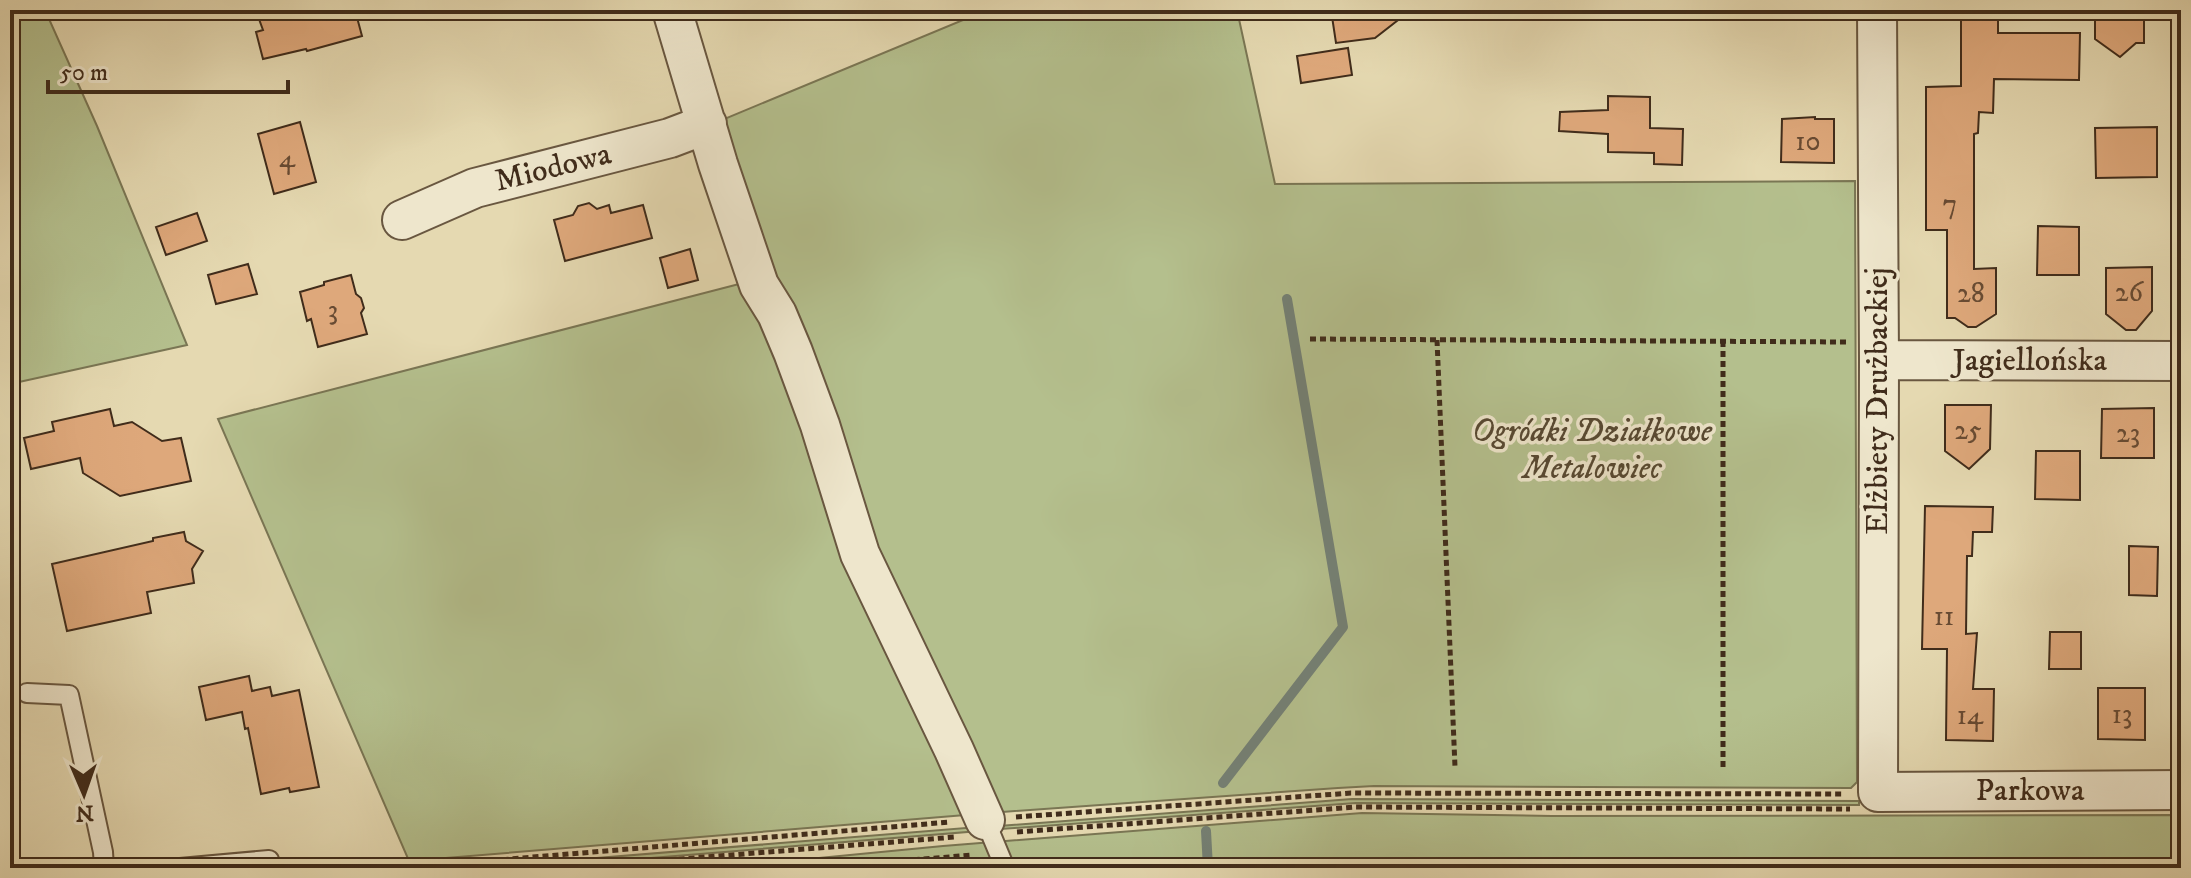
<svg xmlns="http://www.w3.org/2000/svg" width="2191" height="878" font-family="'IM FELL DW Pica',serif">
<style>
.green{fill:#b4bf8d;stroke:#7a7654;stroke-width:2}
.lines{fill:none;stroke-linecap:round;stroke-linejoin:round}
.stream{stroke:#748176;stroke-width:10}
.building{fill:#dea87b;stroke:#402c1b;stroke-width:2}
.lane-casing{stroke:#695740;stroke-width:22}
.street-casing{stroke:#695740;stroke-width:42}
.path{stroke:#402c1b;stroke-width:5;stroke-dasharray:6 4;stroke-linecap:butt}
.lane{stroke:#eee6cc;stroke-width:18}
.street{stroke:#eee6cc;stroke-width:38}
.labels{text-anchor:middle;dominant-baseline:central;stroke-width:7;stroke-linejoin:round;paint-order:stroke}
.number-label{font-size:28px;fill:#684b33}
.street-label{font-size:32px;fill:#402c1b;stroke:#eee6cc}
.park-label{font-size:32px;font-style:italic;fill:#574932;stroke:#eee6cc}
</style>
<rect width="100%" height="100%" fill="#e5d9b1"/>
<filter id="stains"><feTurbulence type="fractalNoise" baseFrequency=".0025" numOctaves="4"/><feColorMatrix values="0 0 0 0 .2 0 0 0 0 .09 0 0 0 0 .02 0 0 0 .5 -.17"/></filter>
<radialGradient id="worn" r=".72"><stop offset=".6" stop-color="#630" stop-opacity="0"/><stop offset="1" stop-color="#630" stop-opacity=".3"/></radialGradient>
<path class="green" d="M 10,10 L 45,10 L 97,126 L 187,345 L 10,384 Z
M 987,10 L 1237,10 L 1275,184 L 1855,181 L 1857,782 L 1851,788 L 1374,786 L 1338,788 L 1002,812 L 409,861 L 218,419 L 743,283 L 717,122 Z
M 1352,799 L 1859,801 L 1859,805 L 1356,803 L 1001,829 L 1000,826 Z
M 1362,813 L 1552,816 L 2181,815 L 2181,868 L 715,868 L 943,846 Z
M 978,827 L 979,831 L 529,868 L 473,868 Z"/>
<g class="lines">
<path class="stream" d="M 1223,783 L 1343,627 L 1287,299
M 1206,831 L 1208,868"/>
</g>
<path class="building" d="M 266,10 L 355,10 L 362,36 L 307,51 L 306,49 L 263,59 L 256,32 L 263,30 L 259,19 L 267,16 Z
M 1331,10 L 1411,10 L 1375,38 L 1336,43 Z
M 1961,10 L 1998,10 L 1998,33 L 2080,33 L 2079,80 L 1994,79 L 1993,113 L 1979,112 L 1978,133 L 1974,134 L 1974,269 L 1996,268 L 1996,314 L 1976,327 L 1968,327 L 1955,318 L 1947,318 L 1947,230 L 1926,230 L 1926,87 L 1961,86 Z
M 2095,10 L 2144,10 L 2144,43 L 2136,43 L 2120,57 L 2095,39 Z
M 1348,48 L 1352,75 L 1301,83 L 1297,56 Z
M 1608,96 L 1650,97 L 1650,128 L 1683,129 L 1682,165 L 1654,164 L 1654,153 L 1608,152 L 1608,134 L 1559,131 L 1560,112 L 1608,110 Z
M 1815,117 L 1815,119 L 1834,119 L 1834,163 L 1781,162 L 1782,119 Z
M 300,122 L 316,182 L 274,194 L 258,134 Z
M 2157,127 L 2157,177 L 2096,178 L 2095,128 Z
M 589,203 L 597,209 L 609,205 L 611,213 L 643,205 L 652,238 L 565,261 L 554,220 L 573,215 L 578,206 Z
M 197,213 L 207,241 L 166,255 L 156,227 Z
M 2038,226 L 2079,227 L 2079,275 L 2037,275 Z
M 690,249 L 698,280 L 668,288 L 660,258 Z
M 248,264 L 257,294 L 216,304 L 208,275 Z
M 2152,267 L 2152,311 L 2136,330 L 2126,330 L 2106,314 L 2106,268 Z
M 351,275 L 356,294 L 361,298 L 364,308 L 361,313 L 367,334 L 318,347 L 311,319 L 307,321 L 300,292 L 324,285 L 324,282 Z
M 1945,405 L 1991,405 L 1990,449 L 1969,469 L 1945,451 Z
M 2154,408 L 2154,458 L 2101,458 L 2102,409 Z
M 110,409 L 114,426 L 132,422 L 162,441 L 181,438 L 191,481 L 120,496 L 83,473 L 80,458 L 31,469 L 24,438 L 54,431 L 52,422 Z
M 2036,451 L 2080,451 L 2080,500 L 2035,499 Z
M 1925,506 L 1993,507 L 1992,532 L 1973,532 L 1972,556 L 1967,556 L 1966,634 L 1977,633 L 1973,689 L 1994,689 L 1993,741 L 1946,740 L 1947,649 L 1922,649 Z
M 184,532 L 186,541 L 203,551 L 192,569 L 194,583 L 147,592 L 151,613 L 67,631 L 52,564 L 153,541 L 153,538 Z
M 2129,546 L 2158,547 L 2157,596 L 2129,595 Z
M 2050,632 L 2081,632 L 2081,669 L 2049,669 Z
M 249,676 L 252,691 L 270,687 L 272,696 L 299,690 L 319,787 L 290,792 L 289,788 L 261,794 L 248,728 L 245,729 L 242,712 L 206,720 L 199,687 Z
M 2098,688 L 2145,688 L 2145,740 L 2098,739 Z"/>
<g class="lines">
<g class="lane-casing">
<path id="lane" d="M 27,693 L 69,695 L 103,852 L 104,868
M 985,820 L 1005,868
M 180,868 L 269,860"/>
</g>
<g class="street-casing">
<path id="street" d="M 672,10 L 718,164 L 759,285 L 777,314 L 793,352 L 820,425 L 860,554 L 954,750 L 985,820
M 1877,10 L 1879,360 L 1878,792 L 2181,790
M 402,220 L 475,188 L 670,138 L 707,124
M 1879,360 L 2181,361"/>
</g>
<path class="path" d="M 1310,339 L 1846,342
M 1437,340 L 1455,767
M 1723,341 L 1723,770
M 1016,817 L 1351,793 L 1845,794
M 1017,832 L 1356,807 L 1850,809
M 403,868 L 950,822
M 569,868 L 955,837
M 814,868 L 973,855"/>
<use href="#lane" class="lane"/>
<use href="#street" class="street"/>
</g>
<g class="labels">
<g class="number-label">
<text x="1808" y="141">10</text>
<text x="287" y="158">4</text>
<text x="1950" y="204">7</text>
<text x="2129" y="292">26</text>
<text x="1971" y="293">28</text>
<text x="333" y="310">3</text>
<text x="1968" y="430">25</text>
<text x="2128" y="433">23</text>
<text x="1944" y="616">11</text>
<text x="2122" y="714">13</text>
<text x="1970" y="715">14</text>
</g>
<g class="street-label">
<text transform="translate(553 168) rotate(-14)">Miodowa</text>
<text x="2030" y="361">Jagiellońska</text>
<text transform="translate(1878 401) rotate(-90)">Elżbiety Drużbackiej</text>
<text x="2030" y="791">Parkowa</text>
</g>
<g class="park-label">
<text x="1592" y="432">Ogródki Działkowe<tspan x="1592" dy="37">Metalowiec</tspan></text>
</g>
</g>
<rect width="2191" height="878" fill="none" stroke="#e5d9b1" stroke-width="40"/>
<rect x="12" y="12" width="2167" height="854" fill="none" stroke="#402c1b" stroke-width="4"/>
<rect x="20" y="20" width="2151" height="838" fill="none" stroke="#402c1b" stroke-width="2"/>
<g transform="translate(84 794) rotate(178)" stroke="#eee6cc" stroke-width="6" paint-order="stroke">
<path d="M0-6L14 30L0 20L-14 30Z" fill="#402c1b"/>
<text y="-12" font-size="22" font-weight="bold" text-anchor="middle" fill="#402c1b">N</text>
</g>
<path d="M48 80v12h240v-12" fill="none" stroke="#402c1b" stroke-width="4"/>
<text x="60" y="80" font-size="24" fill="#402c1b" stroke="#eee6cc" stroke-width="6" paint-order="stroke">50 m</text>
<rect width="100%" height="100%" filter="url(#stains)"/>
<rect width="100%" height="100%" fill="url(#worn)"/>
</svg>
